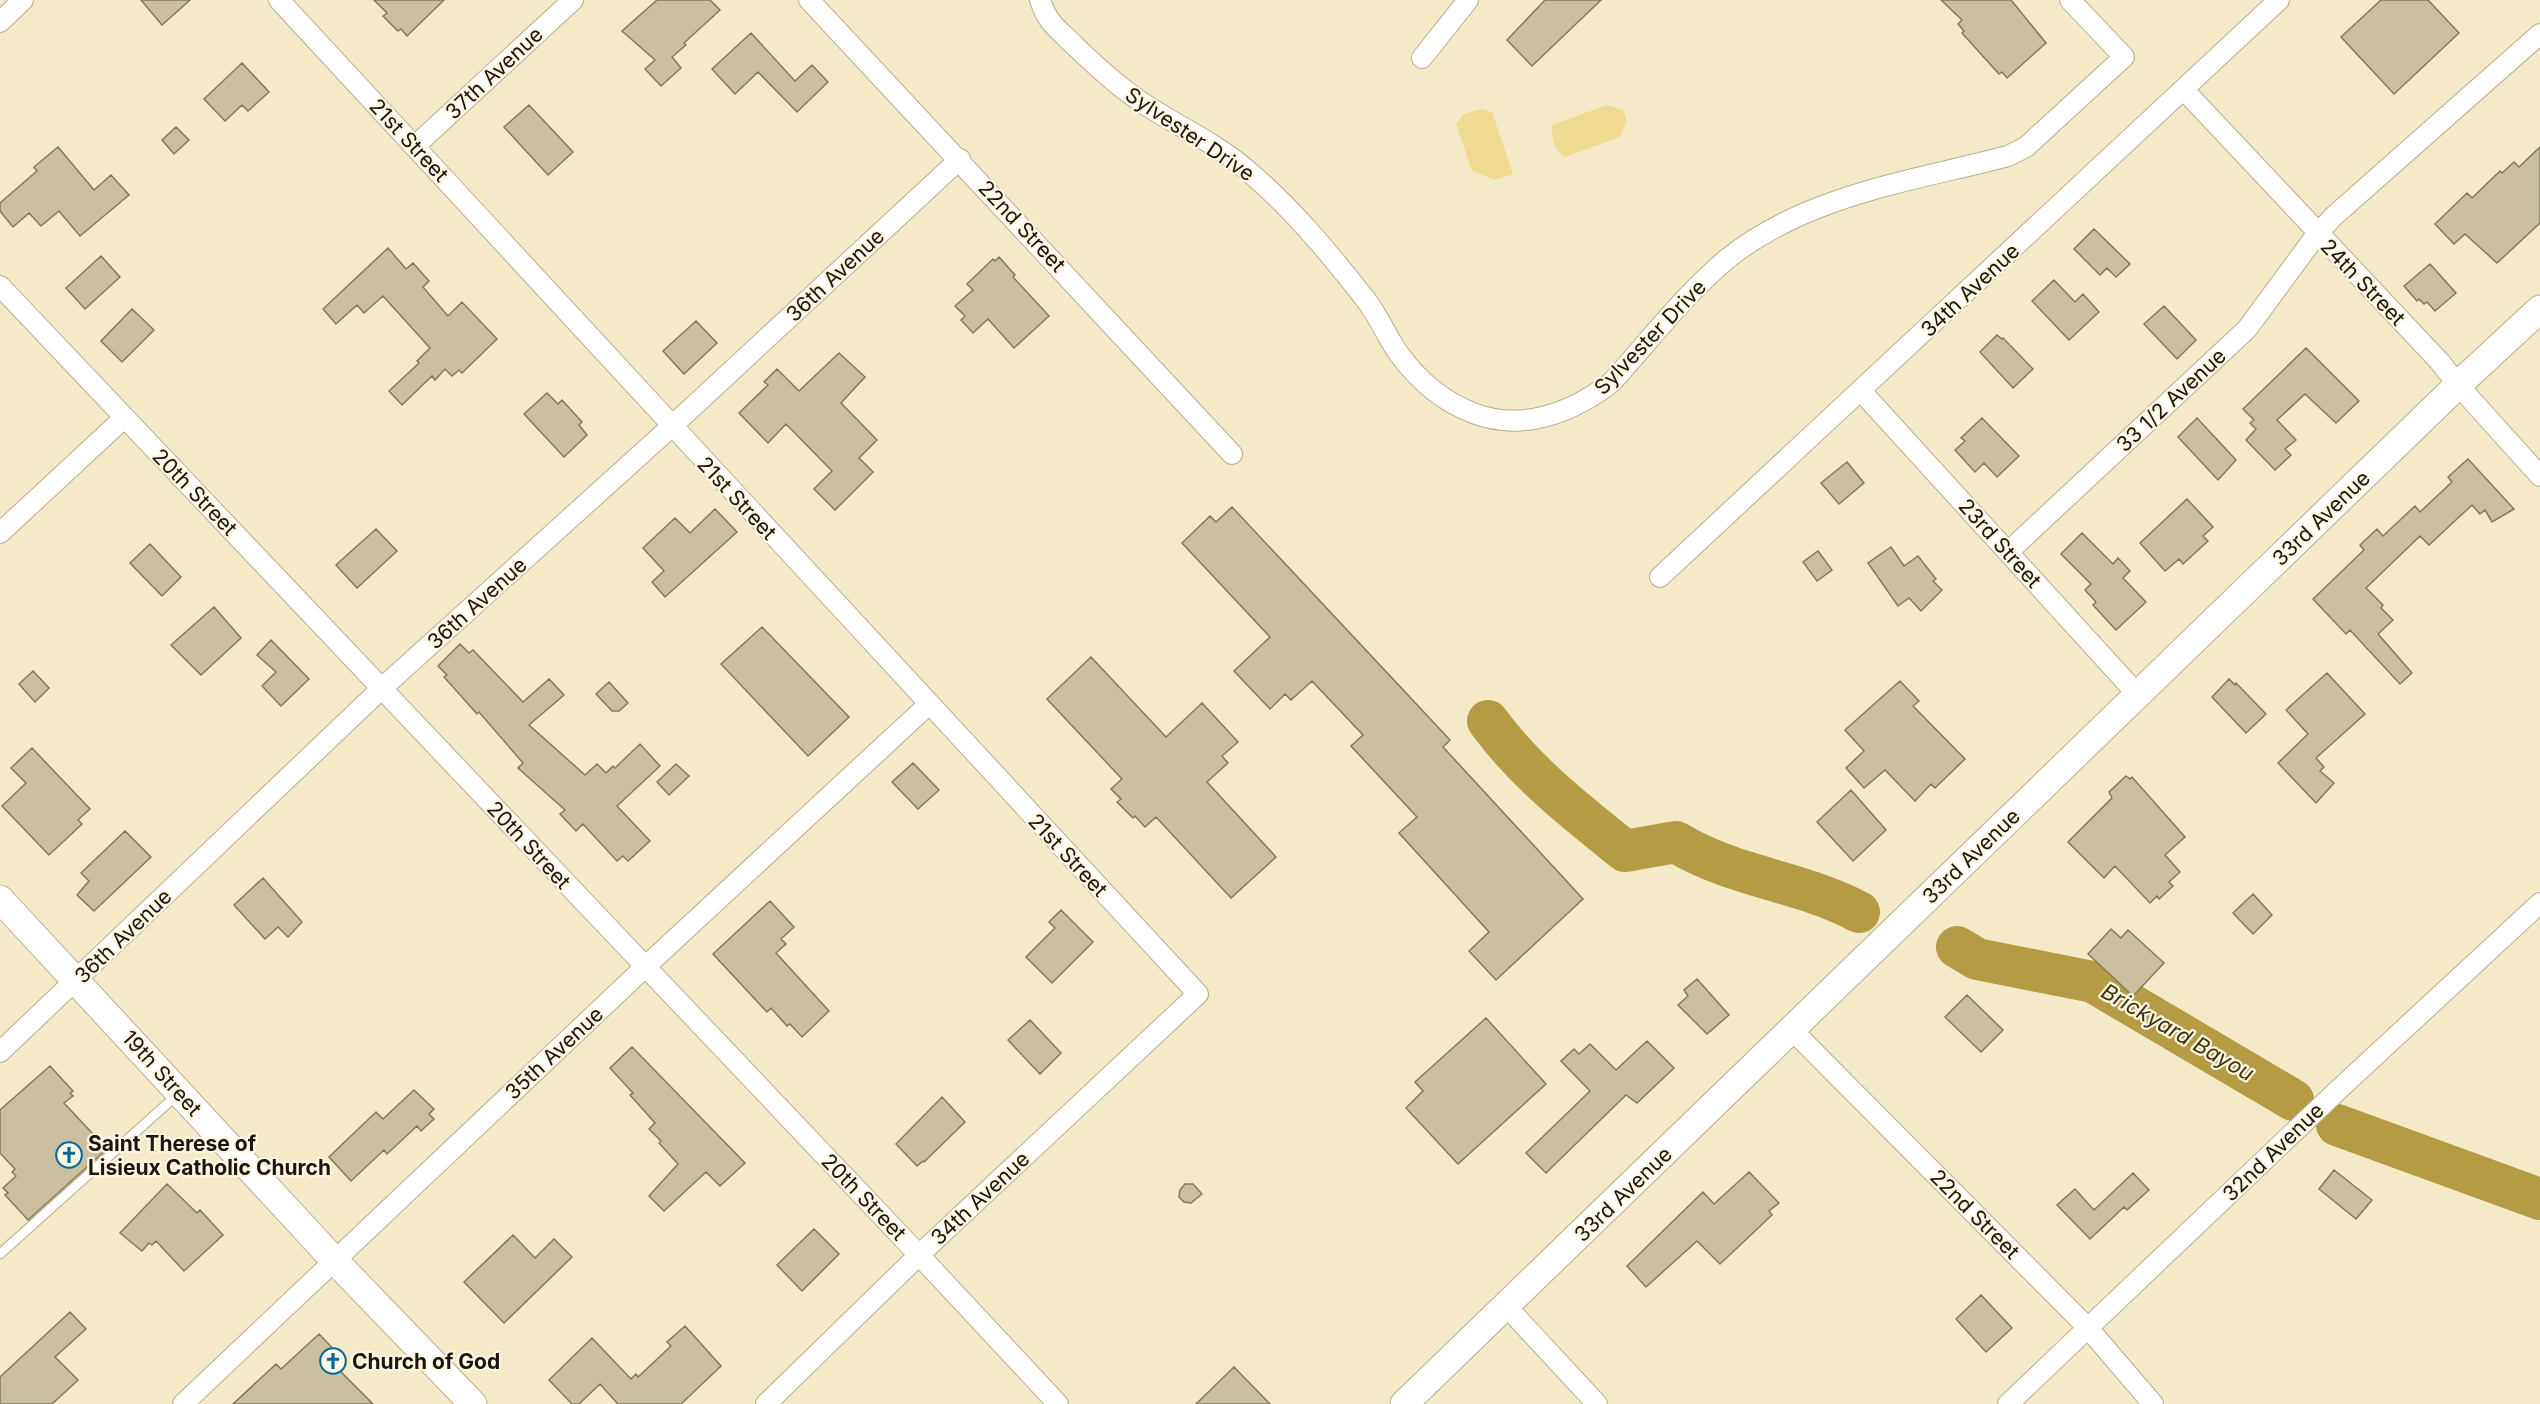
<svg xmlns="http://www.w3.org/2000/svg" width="2540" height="1404" font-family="Inter,sans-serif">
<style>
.green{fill:#f1db93}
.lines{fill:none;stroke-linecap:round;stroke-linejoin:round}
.river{stroke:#b49b44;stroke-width:42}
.building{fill:#cac09f;stroke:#83795a;stroke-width:1.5}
.lane-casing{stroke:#b7ad8d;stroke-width:11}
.street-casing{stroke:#b7ad8d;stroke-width:22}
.secondary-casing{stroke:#b7ad8d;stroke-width:29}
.lane{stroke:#fff;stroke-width:9}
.street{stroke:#fff;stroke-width:20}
.secondary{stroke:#fff;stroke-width:27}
.labels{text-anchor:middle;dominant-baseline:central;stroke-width:4.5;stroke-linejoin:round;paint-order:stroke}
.street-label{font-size:21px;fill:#1a160a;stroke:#fef7e3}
.poi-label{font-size:21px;font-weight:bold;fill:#1a160a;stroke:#fef7e3;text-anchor:start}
.water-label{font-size:22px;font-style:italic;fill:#3c310a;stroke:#fef7e3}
</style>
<rect width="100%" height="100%" fill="#f5eac8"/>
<path class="green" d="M 1607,105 L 1623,110 L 1627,121 L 1620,137 L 1565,157 C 1553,148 1552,140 1552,125 Z
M 1481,109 L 1492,112 L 1513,174 L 1495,180 L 1472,171 L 1456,124 L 1464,114 Z"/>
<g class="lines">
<path class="river" d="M 1488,721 C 1525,772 1576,812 1625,851 L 1676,842 C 1733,877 1801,881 1859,912
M 1957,947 L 1977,959 L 2093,982 L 2293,1100
M 2337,1125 L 2540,1199"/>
</g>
<path class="building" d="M 141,0 L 190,0 L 162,25 Z
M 374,0 L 444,0 L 407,36 L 401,29 L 398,31 L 383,16 L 387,13 Z
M 657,0 L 710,0 L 720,10 L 684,43 L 686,45 L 672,57 L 681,68 L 661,86 L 645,69 L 655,60 L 622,31 Z
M 1545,0 L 1601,0 L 1532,66 L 1507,40 Z
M 1941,0 L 2011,0 L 2046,43 L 2007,78 L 2002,72 L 1999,74 L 1962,33 L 1964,31 L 1958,24 L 1962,20 Z
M 2381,0 L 2428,0 L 2459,33 L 2394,94 L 2341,37 Z
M 751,33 L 795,81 L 812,65 L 828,82 L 797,112 L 758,72 L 735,94 L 712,69 Z
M 242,63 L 269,92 L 248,111 L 242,105 L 225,121 L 204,99 Z
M 529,105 L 573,152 L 548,175 L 504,127 Z
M 176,127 L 189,140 L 174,154 L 162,140 Z
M 58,147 L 94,190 L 111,175 L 129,195 L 80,236 L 59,211 L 41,226 L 29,213 L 13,227 L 0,211 L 0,203 L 37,171 L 34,167 Z
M 2540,147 L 2540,223 L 2497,263 L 2465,234 L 2454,244 L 2435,224 L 2467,193 L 2472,198 L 2500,171 L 2502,173 L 2514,162 L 2519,167 Z
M 2094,229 L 2130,264 L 2116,277 L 2107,268 L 2100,275 L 2074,249 Z
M 388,248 L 406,269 L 413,263 L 429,281 L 423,287 L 448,316 L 462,302 L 497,339 L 462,373 L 459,370 L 452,376 L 445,369 L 435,380 L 432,376 L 402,405 L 389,391 L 419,363 L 417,361 L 430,348 L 383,296 L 364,313 L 357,305 L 336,324 L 323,309 Z
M 101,256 L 120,277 L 85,309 L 66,288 Z
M 999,257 L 1015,275 L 1013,277 L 1049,316 L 1014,348 L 988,319 L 973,333 L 961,320 L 965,316 L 955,306 L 973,290 L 967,284 L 993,259 L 995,261 Z
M 2430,264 L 2456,293 L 2435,311 L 2427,302 L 2424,304 L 2419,299 L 2417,301 L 2404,286 Z
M 2054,280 L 2075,302 L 2083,294 L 2099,312 L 2069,340 L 2032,301 Z
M 2164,306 L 2196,340 L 2177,359 L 2144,324 Z
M 132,309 L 154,330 L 122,362 L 101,341 Z
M 696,321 L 717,343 L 684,374 L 663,351 Z
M 1997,335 L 2002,339 L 2003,338 L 2033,369 L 2013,388 L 1980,352 Z
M 2306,348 L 2359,401 L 2336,423 L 2305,394 L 2277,420 L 2296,440 L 2285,449 L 2291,455 L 2275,470 L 2246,440 L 2256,429 L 2250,423 L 2254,420 L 2243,409 Z
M 839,353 L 865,377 L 841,403 L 877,440 L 859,458 L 873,472 L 835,510 L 814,489 L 832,471 L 786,424 L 768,443 L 739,413 L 768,385 L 764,382 L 777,369 L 799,391 Z
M 547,393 L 558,404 L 562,400 L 582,422 L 579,425 L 587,435 L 564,457 L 524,414 Z
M 1982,418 L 2019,456 L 1997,477 L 1984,463 L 1975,472 L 1955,450 L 1965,441 L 1961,438 Z
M 2197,418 L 2236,460 L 2218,480 L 2178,437 Z
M 2468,459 L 2514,509 L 2492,522 L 2485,510 L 2480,514 L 2472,505 L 2429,545 L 2420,536 L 2366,588 L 2383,605 L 2381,608 L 2393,620 L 2378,634 L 2412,673 L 2400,684 L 2350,630 L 2346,634 L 2313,599 L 2364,550 L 2360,545 L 2377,529 L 2383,536 L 2415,506 L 2420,512 L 2452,482 L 2448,477 Z
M 1847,462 L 1864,483 L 1839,504 L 1821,483 Z
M 2187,499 L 2213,527 L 2203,536 L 2208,541 L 2183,564 L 2179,559 L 2165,571 L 2140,543 Z
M 1232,507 L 1450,740 L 1443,747 L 1583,899 L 1496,980 L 1469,951 L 1489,932 L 1399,833 L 1417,817 L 1351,746 L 1363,735 L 1312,681 L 1291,700 L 1285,694 L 1270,709 L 1234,671 L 1270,637 L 1182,543 L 1210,516 L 1216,522 Z
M 715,509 L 737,532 L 665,597 L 652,582 L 664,571 L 643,548 L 675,518 L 690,533 Z
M 376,529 L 397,551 L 357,588 L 336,565 Z
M 2082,533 L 2113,564 L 2118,558 L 2130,571 L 2123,578 L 2146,602 L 2116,630 L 2093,605 L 2096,602 L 2085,590 L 2091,584 L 2061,554 Z
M 150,544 L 181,577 L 162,596 L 130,563 Z
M 1891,547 L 1904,566 L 1918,556 L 1936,579 L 1933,581 L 1942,590 L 1921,611 L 1909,598 L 1898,606 L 1868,563 Z
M 1818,551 L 1832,570 L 1817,581 L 1803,562 Z
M 214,607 L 241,638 L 201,675 L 171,645 Z
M 762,627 L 849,717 L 808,756 L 721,664 Z
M 271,640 L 309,679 L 281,706 L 262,686 L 276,672 L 257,655 Z
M 460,644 L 469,653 L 473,650 L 523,702 L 549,679 L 564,695 L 529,725 L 585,775 L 597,764 L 606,773 L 613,766 L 615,768 L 640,744 L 660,766 L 617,806 L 650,841 L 628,861 L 623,856 L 617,861 L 583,824 L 576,831 L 560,814 L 565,810 L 518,768 L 523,763 L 479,712 L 477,714 L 444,677 L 447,675 L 438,666 Z
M 1091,657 L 1166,737 L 1202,703 L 1238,742 L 1222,756 L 1228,763 L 1207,782 L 1276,857 L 1231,898 L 1156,817 L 1145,827 L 1135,816 L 1133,818 L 1117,802 L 1121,799 L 1111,789 L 1122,779 L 1047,699 Z
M 33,671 L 49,688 L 35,702 L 19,684 Z
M 2327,673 L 2365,714 L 2316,758 L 2324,767 L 2320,771 L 2334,783 L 2316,803 L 2278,763 L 2308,734 L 2286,710 Z
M 2229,679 L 2235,685 L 2236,683 L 2266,714 L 2246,733 L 2212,697 Z
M 1900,681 L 1919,701 L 1913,706 L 1965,759 L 1935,788 L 1931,784 L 1915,801 L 1885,770 L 1864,788 L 1846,768 L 1864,751 L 1845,730 Z
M 609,682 L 628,703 L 619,711 L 612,711 L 596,694 Z
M 32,748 L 90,809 L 78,820 L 82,824 L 49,855 L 2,806 L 26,783 L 11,768 Z
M 913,763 L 939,790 L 918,809 L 892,782 Z
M 676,764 L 689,776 L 669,795 L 657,782 Z
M 2126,776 L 2130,779 L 2132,777 L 2185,837 L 2165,855 L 2180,872 L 2169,882 L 2173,886 L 2159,899 L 2157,896 L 2150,903 L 2115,866 L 2104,878 L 2068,842 L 2112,798 L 2109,792 Z
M 1851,790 L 1886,830 L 1853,861 L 1817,822 Z
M 125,831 L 151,857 L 94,911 L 77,895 L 89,881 L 81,873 Z
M 263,878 L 302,922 L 288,937 L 278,927 L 265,939 L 234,905 Z
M 2253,894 L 2272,915 L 2253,934 L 2233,913 Z
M 770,901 L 794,927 L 781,939 L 786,944 L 776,953 L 829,1011 L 802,1037 L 790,1024 L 787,1026 L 771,1008 L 767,1012 L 713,954 Z
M 1061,910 L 1093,942 L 1052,983 L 1026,957 L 1055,928 L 1049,922 Z
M 2111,929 L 2121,938 L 2128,930 L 2164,963 L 2133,996 L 2088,954 Z
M 1697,979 L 1729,1015 L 1707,1034 L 1678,1005 L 1688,996 L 1684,990 Z
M 1967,995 L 2003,1030 L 1981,1052 L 1945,1017 Z
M 1486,1018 L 1546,1084 L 1458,1164 L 1406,1108 L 1423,1091 L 1415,1082 Z
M 1030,1020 L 1061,1053 L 1040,1074 L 1008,1040 Z
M 1647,1041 L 1674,1068 L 1637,1103 L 1626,1095 L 1546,1173 L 1526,1153 L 1590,1091 L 1561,1061 L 1574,1049 L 1579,1054 L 1590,1044 L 1616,1070 Z
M 632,1047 L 745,1163 L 720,1186 L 706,1172 L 664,1211 L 649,1196 L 678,1164 L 659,1143 L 661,1141 L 649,1129 L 655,1123 L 630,1095 L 633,1093 L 610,1068 Z
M 50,1066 L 73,1091 L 70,1093 L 73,1096 L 64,1103 L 107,1149 L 28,1220 L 5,1195 L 8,1193 L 3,1188 L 16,1176 L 12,1172 L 15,1169 L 0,1153 L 0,1110 Z
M 414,1090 L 434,1109 L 429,1114 L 434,1119 L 421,1131 L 417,1126 L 387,1154 L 384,1150 L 351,1181 L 329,1157 L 376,1112 L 383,1119 Z
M 942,1097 L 965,1122 L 924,1162 L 923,1161 L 917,1166 L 896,1144 Z
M 2334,1170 L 2372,1200 L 2356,1219 L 2319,1189 Z
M 1749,1172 L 1779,1203 L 1769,1211 L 1772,1215 L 1720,1264 L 1697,1241 L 1646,1287 L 1627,1266 L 1703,1192 L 1714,1204 Z
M 2133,1173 L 2149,1190 L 2127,1210 L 2124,1207 L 2090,1239 L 2057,1205 L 2075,1189 L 2094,1210 Z
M 167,1184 L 197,1213 L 200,1210 L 223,1235 L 184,1271 L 156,1241 L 152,1245 L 149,1243 L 142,1251 L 120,1233 Z
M 1185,1184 L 1193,1184 L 1202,1194 L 1191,1203 L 1184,1202 L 1179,1197 L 1180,1190 Z
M 814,1229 L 839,1254 L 802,1291 L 777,1265 Z
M 513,1235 L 535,1258 L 554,1239 L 572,1257 L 504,1323 L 464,1282 Z
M 1981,1295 L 2012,1328 L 1986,1352 L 1956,1319 Z
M 70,1312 L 86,1329 L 55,1357 L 78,1380 L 52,1404 L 0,1404 L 0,1377 Z
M 685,1326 L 721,1366 L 681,1404 L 618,1404 L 600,1384 L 579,1404 L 572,1404 L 549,1380 L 592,1338 L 631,1379 L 636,1374 L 638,1377 L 671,1346 L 667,1342 Z
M 319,1334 L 340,1356 L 332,1363 L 373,1404 L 233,1404 L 276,1364 L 281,1369 Z
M 1234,1367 L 1270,1404 L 1196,1404 Z"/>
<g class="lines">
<g class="lane-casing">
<path id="lane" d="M 0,1254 L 178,1094"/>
</g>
<g class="street-casing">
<path id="street" d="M 279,0 L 1198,994 L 919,1255 L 766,1404
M 809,0 L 1232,454
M 1040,0 C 1048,24 1057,28 1075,46 C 1099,69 1123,91 1152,109 C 1184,129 1218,145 1247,170 C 1292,208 1330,254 1366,300 C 1379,317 1387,337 1399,354 C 1418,380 1442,401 1473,413 C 1522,432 1572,413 1612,382 C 1649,341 1684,295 1727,259 C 1806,195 1913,181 2008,156 L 2026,147 L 2124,57 L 2070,0
M 0,22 L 23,0
M 1422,58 L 1468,0
M 2184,90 L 2440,362 L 2458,385 L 2540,476
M 415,146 L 573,0
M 0,286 L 919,1255 L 1058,1404
M 1861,391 L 2138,695
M 0,533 L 124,418
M 2008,552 L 2247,329 L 2317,234 L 2334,216 L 2540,34
M 1660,577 L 2279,0
M 1792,1030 L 2088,1328 L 2153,1404
M 0,1052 L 381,689 L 671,427 L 960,159
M 1507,1307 L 1597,1404
M 183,1404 L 645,967 L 928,705
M 2008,1404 L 2336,1092 L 2540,903"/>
</g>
<g class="secondary-casing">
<path id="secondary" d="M 0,899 L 335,1261 L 473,1404
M 1404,1404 L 2458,385 L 2540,309"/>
</g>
<use href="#lane" class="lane"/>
<use href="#street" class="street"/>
<use href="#secondary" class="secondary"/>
</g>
<defs>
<g id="church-ring" transform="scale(1.35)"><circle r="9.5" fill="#fef7e3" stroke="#016a97" stroke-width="1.5"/><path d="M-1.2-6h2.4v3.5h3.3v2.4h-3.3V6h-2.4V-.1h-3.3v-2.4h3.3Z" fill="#016a97"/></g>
</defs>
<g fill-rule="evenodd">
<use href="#church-ring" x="69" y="1155"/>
<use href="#church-ring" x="333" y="1361"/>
</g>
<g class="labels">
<g class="street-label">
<text transform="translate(494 73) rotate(-43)">37th Avenue</text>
<text transform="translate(1190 134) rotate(34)">Sylvester Drive</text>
<text transform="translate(409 140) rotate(47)">21st Street</text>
<text transform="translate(1022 226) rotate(47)">22nd Street</text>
<text transform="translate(835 275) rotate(-43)">36th Avenue</text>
<text transform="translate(2363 282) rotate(46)">24th Street</text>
<text transform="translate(1970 290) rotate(-43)">34th Avenue</text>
<text transform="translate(1650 337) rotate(-46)">Sylvester Drive</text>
<text transform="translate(2171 400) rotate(-43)">33 1/2 Avenue</text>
<text transform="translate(195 492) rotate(46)">20th Street</text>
<text transform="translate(737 498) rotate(47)">21st Street</text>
<text transform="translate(2321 518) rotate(-44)">33rd Avenue</text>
<text transform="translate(2000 543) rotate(48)">23rd Street</text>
<text transform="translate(477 603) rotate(-42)">36th Avenue</text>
<text transform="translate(529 845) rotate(47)">20th Street</text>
<text transform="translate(1068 855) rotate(47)">21st Street</text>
<text transform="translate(1971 856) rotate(-44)">33rd Avenue</text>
<text transform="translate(123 936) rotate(-44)">36th Avenue</text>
<text transform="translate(554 1053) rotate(-43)">35th Avenue</text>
<text transform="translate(162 1073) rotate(48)">19th Street</text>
<text transform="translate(2273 1152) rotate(-44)">32nd Avenue</text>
<text transform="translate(1623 1194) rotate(-44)">33rd Avenue</text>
<text transform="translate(864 1197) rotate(46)">20th Street</text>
<text transform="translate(980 1198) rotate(-43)">34th Avenue</text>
<text transform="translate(1975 1214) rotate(45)">22nd Street</text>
</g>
<g class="poi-label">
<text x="88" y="1143">Saint Therese of<tspan x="88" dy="24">Lisieux Catholic Church</tspan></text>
<text x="352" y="1361">Church of God</text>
</g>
<g class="water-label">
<text transform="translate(2178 1032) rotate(30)">Brickyard Bayou</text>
</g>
</g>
</svg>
